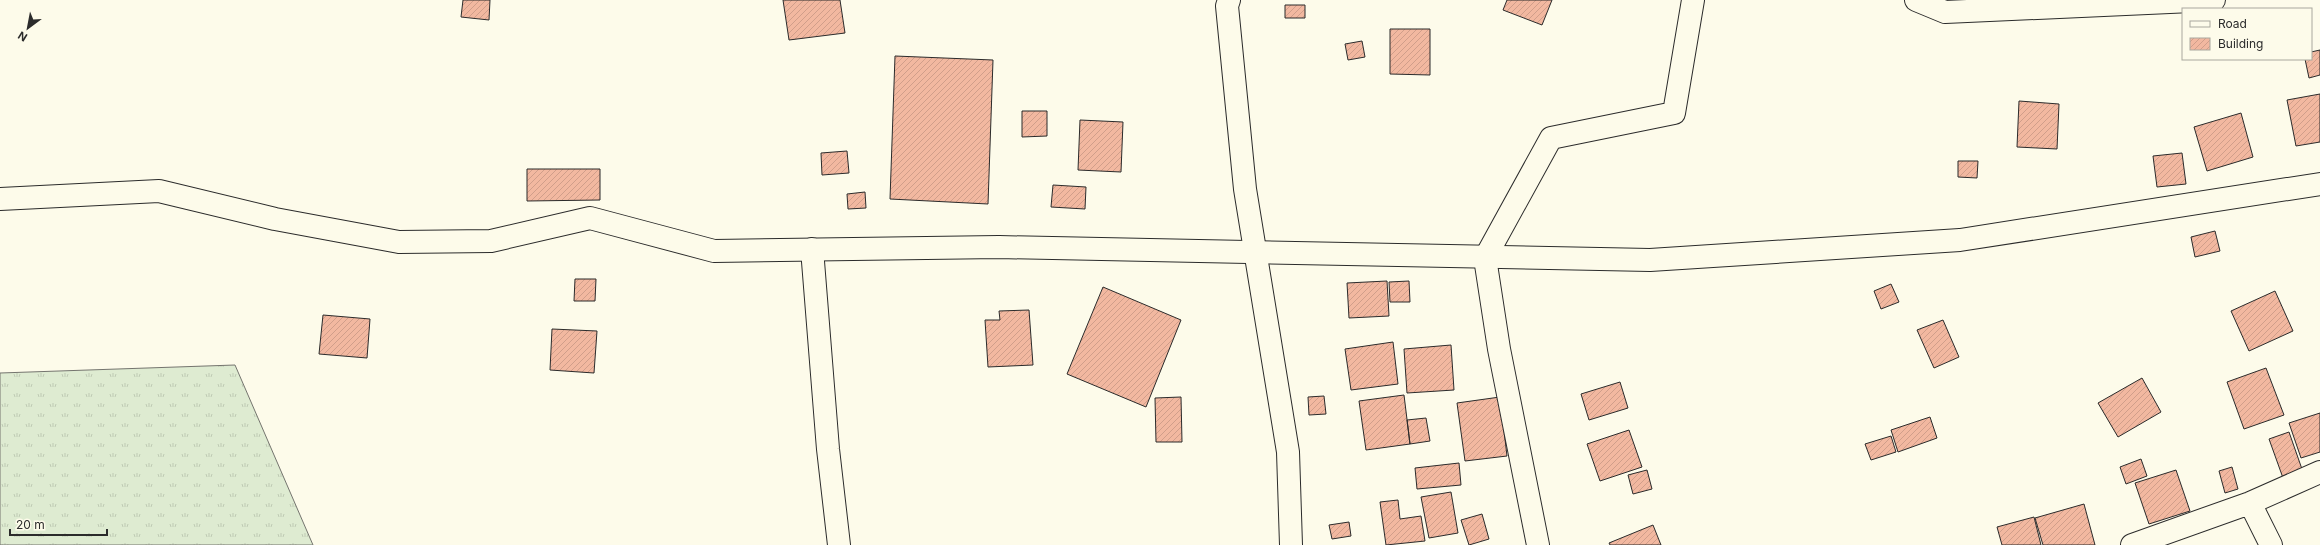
<svg xmlns="http://www.w3.org/2000/svg" width="2320" height="545" font-family="Inter,sans-serif">
<style>
.grass{fill:url(#grass-tufts);stroke:#74746e}
.building{fill:url(#building-hatch);stroke:#2b2b2b}
.lines{fill:none;stroke-linecap:round;stroke-linejoin:round}
.street-casing{stroke:#2b2b2b;stroke-width:24}
.secondary-casing{stroke:#2b2b2b;stroke-width:24}
.street{stroke:#fdfbea;stroke-width:22}
.secondary{stroke:#fdfbea;stroke-width:22}
</style>
<defs>
<pattern id="grass-tufts" width="24" height="20" patternUnits="userSpaceOnUse"><rect width="24" height="20" fill="#deebd1"/><path d="M3 7l-1-3M5 7V3M7 7l1-3M15 17l-1-3M17 17v-4M19 17l1-3" fill="none" stroke="#bfcab4"/></pattern>
<pattern id="building-hatch" width="6" height="6" patternUnits="userSpaceOnUse"><rect width="6" height="6" fill="#f2b8a0"/><path d="M-1 1l2-2M0 6l6-6M5 7l2-2" fill="none" stroke="#d09e8a"/></pattern>
</defs>
<rect width="100%" height="100%" fill="#fdfbea"/>
<path class="grass" d="M 235,365 L 313,545 L 0,545 L 0,373 Z"/>
<path class="building" d="M 463,0 L 490,0 L 489,20 L 461,17 Z
M 783,0 L 840,0 L 845,33 L 789,40 Z
M 1507,0 L 1552,0 L 1542,25 L 1503,10 Z
M 1285,5 L 1305,5 L 1305,18 L 1285,18 Z
M 1390,29 L 1430,29 L 1430,75 L 1390,74 Z
M 1362,41 L 1365,57 L 1348,60 L 1345,44 Z
M 2320,50 L 2320,75 L 2309,78 L 2305,59 L 2311,59 L 2311,52 Z
M 895,56 L 993,60 L 988,204 L 890,199 Z
M 2320,94 L 2320,142 L 2296,146 L 2287,100 Z
M 2019,101 L 2059,104 L 2057,149 L 2017,147 Z
M 1022,111 L 1047,111 L 1047,136 L 1022,137 Z
M 2241,113 L 2253,157 L 2207,171 L 2194,127 Z
M 1080,120 L 1123,122 L 1121,172 L 1078,170 Z
M 847,151 L 849,173 L 822,175 L 821,153 Z
M 2182,153 L 2186,184 L 2157,187 L 2153,156 Z
M 1958,161 L 1978,161 L 1977,178 L 1958,177 Z
M 527,169 L 600,169 L 600,200 L 527,201 Z
M 1053,185 L 1086,187 L 1085,209 L 1051,207 Z
M 865,192 L 866,208 L 848,209 L 847,194 Z
M 2215,231 L 2220,251 L 2195,257 L 2191,237 Z
M 575,279 L 596,279 L 595,301 L 574,301 Z
M 1387,281 L 1389,316 L 1349,318 L 1347,283 Z
M 1409,281 L 1410,302 L 1390,302 L 1389,282 Z
M 1891,284 L 1899,302 L 1881,309 L 1874,291 Z
M 1103,287 L 1181,320 L 1146,407 L 1067,374 Z
M 2275,291 L 2293,331 L 2249,351 L 2231,311 Z
M 1029,310 L 1033,365 L 988,367 L 985,320 L 1000,320 L 999,311 Z
M 323,315 L 370,319 L 367,358 L 319,354 Z
M 1943,320 L 1959,357 L 1934,368 L 1917,330 Z
M 552,329 L 597,331 L 594,373 L 550,370 Z
M 1393,342 L 1398,384 L 1351,390 L 1345,349 Z
M 1451,345 L 1454,390 L 1407,393 L 1404,349 Z
M 2266,368 L 2284,415 L 2244,429 L 2227,382 Z
M 2142,378 L 2161,412 L 2118,437 L 2098,403 Z
M 1620,382 L 1628,408 L 1589,420 L 1581,394 Z
M 1404,395 L 1410,444 L 1366,450 L 1359,401 Z
M 1324,396 L 1326,414 L 1309,415 L 1308,397 Z
M 1181,397 L 1182,442 L 1156,442 L 1155,398 Z
M 1500,397 L 1507,456 L 1465,461 L 1457,403 Z
M 2320,413 L 2320,452 L 2301,458 L 2289,423 Z
M 1930,417 L 1937,438 L 1898,452 L 1891,430 Z
M 1426,418 L 1430,441 L 1410,444 L 1407,420 Z
M 1629,430 L 1642,467 L 1600,481 L 1587,444 Z
M 2289,432 L 2303,472 L 2283,478 L 2269,439 Z
M 1891,436 L 1896,452 L 1871,460 L 1865,444 Z
M 2141,459 L 2147,476 L 2126,484 L 2120,467 Z
M 1459,463 L 1461,485 L 1417,489 L 1415,468 Z
M 2232,467 L 2238,489 L 2225,493 L 2219,471 Z
M 1647,470 L 1652,489 L 1633,494 L 1628,475 Z
M 2176,470 L 2190,511 L 2149,524 L 2135,483 Z
M 1451,492 L 1458,533 L 1429,538 L 1421,497 Z
M 1398,500 L 1400,519 L 1421,516 L 1425,541 L 1386,545 L 1380,502 Z
M 2084,504 L 2095,545 L 2043,545 L 2035,518 Z
M 1482,514 L 1489,539 L 1469,545 L 1461,520 Z
M 2034,517 L 2041,545 L 2002,545 L 1997,527 Z
M 1349,522 L 1351,536 L 1332,539 L 1329,525 Z
M 1653,525 L 1661,545 L 1610,545 L 1609,543 Z"/>
<g class="lines">
<g class="street-casing">
<path id="street" d="M 1229,0 L 1227,6 L 1245,189 L 1288,452 L 1291,545
M 1916,0 L 1945,12 L 2214,0
M 812,249 L 828,449 L 839,545
M 2250,503 L 2271,545
M 1538,545 L 1499,349 L 1485,258 L 1551,138 L 1674,113 L 1693,0
M 2132,545 L 2250,503 L 2320,472"/>
</g>
<g class="secondary-casing">
<path id="secondary" d="M 0,199 L 159,191 L 275,219 L 399,242 L 491,241 L 590,218 L 714,251 L 999,247 L 1650,260 L 1960,240 L 2320,184"/>
</g>
<use href="#street" class="street"/>
<use href="#secondary" class="secondary"/>
</g>
<rect x="2182" y="8" width="130" height="52" fill="#fdfbea" stroke="#a9a89e"/>
<rect x="2190" y="21" width="20" height="6" fill="#fdfbea" stroke="#a9a89e"/>
<text x="2218" y="28" font-size="12" fill="#2b2b2b">Road</text>
<rect x="2190" y="38" width="20" height="12" fill="url(#building-hatch)" stroke="#a9a89e"/>
<text x="2218" y="48" font-size="12" fill="#2b2b2b">Building</text>
<g transform="translate(28 28) rotate(212)" stroke="#fdfbea" stroke-width="3" paint-order="stroke">
<path d="M0-3L7 15L0 10L-7 15Z" fill="#2b2b2b"/>
<text y="-6" font-size="11" font-weight="bold" text-anchor="middle" fill="#2b2b2b">N</text>
</g>
<path d="M10 529v6h97v-6" fill="none" stroke="#2b2b2b" stroke-width="2"/>
<text x="16" y="529" font-size="12" fill="#2b2b2b" stroke="#fdfbea" stroke-width="3" paint-order="stroke">20 m</text>
</svg>
